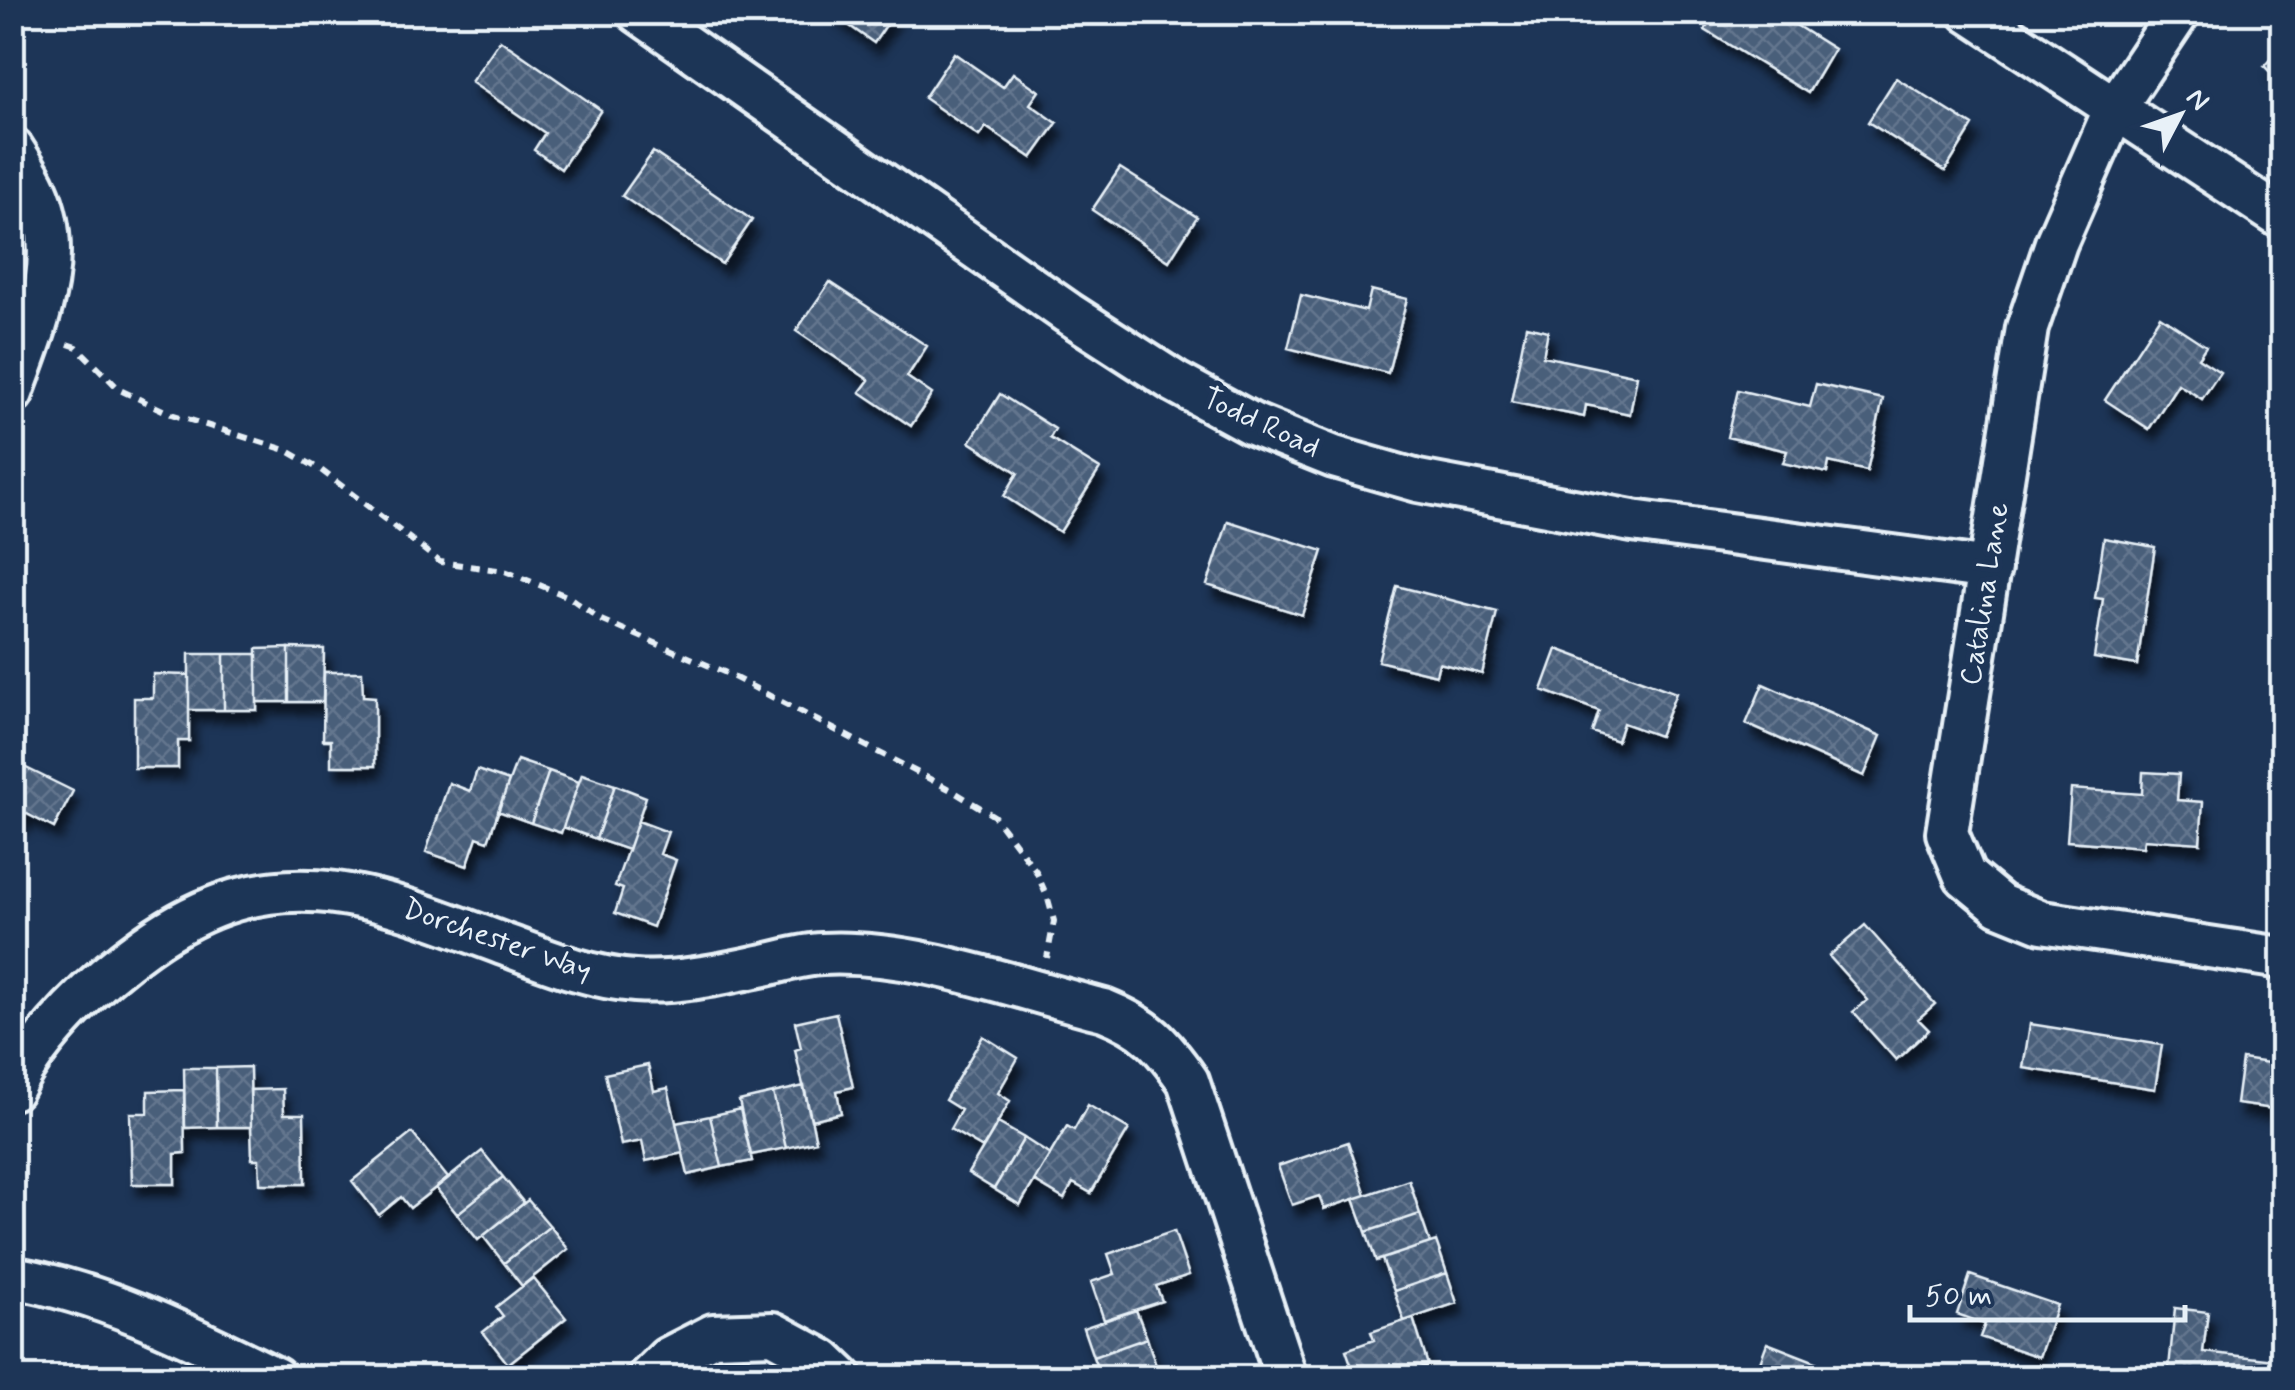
<svg xmlns="http://www.w3.org/2000/svg" width="2295" height="1390" font-family="Mynerve,sans-serif">
<style>
.building{fill:url(#building-cross-hatch);stroke:#e8f1f8;stroke-width:2.5;filter:url(#shadow)}
.lines{fill:none;stroke-linecap:round;stroke-linejoin:round}
.street-casing{stroke:#e8f1f8;stroke-width:48}
.path{stroke:#e8f1f8;stroke-width:6;stroke-dasharray:10 8;stroke-linecap:butt}
.street{stroke:#1d3557;stroke-width:40}
.labels{text-anchor:middle;dominant-baseline:central;stroke-width:10;stroke-linejoin:round;paint-order:stroke}
.street-label{font-size:30px;fill:#e8f1f8;stroke:#1d3557}
</style>
<defs>
<pattern id="building-cross-hatch" width="8" height="8" patternUnits="userSpaceOnUse" patternTransform="scale(2.5)"><rect width="8" height="8" fill="#495e7a"/><path d="M0 0l8 8M0 8l8-8" fill="none" stroke="#63768e"/></pattern>
<filter id="shadow"><feDropShadow dx="6" dy="11" stdDeviation="5" flood-color="#0009"/></filter>
</defs>
<rect width="100%" height="100%" fill="#1d3557"/>
<filter id="ink" filterUnits="userSpaceOnUse"><feTurbulence type="fractalNoise" baseFrequency=".01" numOctaves="2"/><feDisplacementMap in="SourceGraphic" scale="20" xChannelSelector="R" yChannelSelector="G"/><feConvolveMatrix kernelMatrix="1 2 1 2 8 2 1 2 1" color-interpolation-filters="sRGB"/></filter>
<g filter="url(#ink)">
<path class="building" d="M 830,12 L 895,12 L 874,43 Z
M 1715,12 L 1775,12 L 1834,49 L 1808,93 L 1705,30 Z
M 500,40 L 601,110 L 561,169 L 534,150 L 545,133 L 471,82 Z
M 2282,47 L 2282,84 L 2264,66 Z
M 954,53 L 1003,87 L 1013,73 L 1039,91 L 1030,104 L 1057,123 L 1032,158 L 986,127 L 979,136 L 924,98 Z
M 1896,78 L 1973,126 L 1945,171 L 1868,122 Z
M 653,152 L 752,220 L 722,264 L 622,196 Z
M 1120,168 L 1197,217 L 1169,261 L 1092,210 Z
M 830,282 L 927,346 L 907,377 L 932,394 L 911,426 L 860,392 L 869,380 L 796,331 Z
M 1371,290 L 1407,299 L 1388,373 L 1288,348 L 1301,295 L 1366,311 Z
M 2160,316 L 2206,346 L 2198,358 L 2220,372 L 2202,399 L 2178,384 L 2149,429 L 2105,400 Z
M 1526,326 L 1548,331 L 1543,356 L 1637,376 L 1630,414 L 1586,405 L 1584,417 L 1511,402 Z
M 1816,384 L 1883,399 L 1867,471 L 1829,462 L 1827,473 L 1783,463 L 1787,451 L 1727,437 L 1738,390 L 1810,407 Z
M 1000,394 L 1055,429 L 1050,438 L 1100,469 L 1060,532 L 1004,496 L 1018,473 L 970,442 Z
M 1228,521 L 1323,551 L 1302,615 L 1207,585 Z
M 2104,538 L 2155,547 L 2137,665 L 2094,658 L 2103,599 L 2095,598 Z
M 1397,586 L 1497,612 L 1482,674 L 1439,663 L 1436,675 L 1378,661 Z
M 289,648 L 324,649 L 323,702 L 289,702 Z
M 289,648 L 289,702 L 257,702 L 257,649 Z
M 1557,649 L 1676,693 L 1659,736 L 1623,723 L 1617,741 L 1592,732 L 1599,711 L 1542,690 Z
M 189,654 L 224,654 L 224,710 L 189,710 Z
M 224,654 L 257,654 L 257,710 L 224,710 Z
M 324,672 L 362,672 L 363,696 L 375,697 L 375,766 L 331,766 L 331,740 L 323,740 Z
M 153,674 L 189,675 L 189,741 L 178,741 L 178,768 L 134,768 L 134,698 L 153,698 Z
M 1763,684 L 1881,736 L 1864,776 L 1746,724 Z
M 517,760 L 549,771 L 531,823 L 498,811 Z
M 12,761 L 73,791 L 54,828 L 25,813 L 20,823 L 12,820 Z
M 477,770 L 509,781 L 488,841 L 477,837 L 467,866 L 426,852 L 449,783 L 470,791 Z
M 549,771 L 579,782 L 561,833 L 531,823 Z
M 2143,772 L 2179,774 L 2177,800 L 2203,802 L 2200,843 L 2144,839 L 2143,847 L 2067,841 L 2071,789 L 2142,794 Z
M 582,774 L 615,785 L 596,839 L 563,827 Z
M 615,785 L 646,797 L 628,850 L 596,839 Z
M 638,821 L 668,832 L 660,854 L 676,860 L 653,927 L 615,913 L 623,889 L 615,886 Z
M 1865,925 L 1935,1004 L 1918,1019 L 1929,1030 L 1896,1060 L 1853,1012 L 1868,1000 L 1829,956 Z
M 836,1013 L 853,1087 L 837,1091 L 841,1113 L 811,1120 L 795,1050 L 801,1048 L 795,1022 Z
M 2030,1024 L 2162,1045 L 2155,1089 L 2023,1068 Z
M 983,1036 L 1018,1058 L 998,1093 L 1010,1101 L 983,1148 L 950,1129 L 961,1110 L 945,1100 Z
M 2242,1059 L 2282,1065 L 2282,1110 L 2236,1104 Z
M 648,1065 L 654,1091 L 668,1088 L 683,1153 L 646,1161 L 642,1141 L 621,1145 L 605,1074 Z
M 250,1067 L 251,1127 L 217,1127 L 216,1068 Z
M 184,1068 L 216,1068 L 217,1127 L 185,1128 Z
M 804,1086 L 816,1141 L 786,1148 L 773,1093 Z
M 283,1089 L 284,1114 L 304,1114 L 305,1184 L 260,1184 L 259,1159 L 252,1159 L 250,1090 Z
M 184,1090 L 185,1153 L 175,1154 L 175,1184 L 132,1184 L 130,1113 L 148,1113 L 148,1091 Z
M 773,1093 L 786,1148 L 751,1155 L 739,1101 Z
M 1088,1105 L 1129,1129 L 1091,1193 L 1073,1183 L 1064,1199 L 1034,1181 L 1067,1126 L 1074,1130 Z
M 740,1109 L 752,1161 L 722,1167 L 710,1116 Z
M 710,1116 L 722,1167 L 688,1175 L 676,1123 Z
M 998,1123 L 1024,1138 L 994,1189 L 968,1173 Z
M 412,1133 L 448,1178 L 410,1208 L 401,1197 L 379,1215 L 352,1181 Z
M 1024,1138 L 1050,1155 L 1020,1205 L 994,1189 Z
M 1348,1142 L 1366,1195 L 1324,1209 L 1319,1196 L 1292,1205 L 1278,1166 Z
M 482,1151 L 503,1177 L 457,1214 L 436,1188 Z
M 503,1177 L 524,1203 L 478,1240 L 457,1214 Z
M 1409,1180 L 1420,1214 L 1366,1232 L 1354,1199 Z
M 528,1200 L 550,1226 L 504,1263 L 483,1236 Z
M 1420,1214 L 1430,1243 L 1376,1261 L 1366,1232 Z
M 550,1226 L 568,1249 L 522,1286 L 504,1263 Z
M 1174,1231 L 1189,1275 L 1156,1286 L 1162,1301 L 1104,1320 L 1091,1282 L 1115,1274 L 1108,1254 Z
M 1436,1241 L 1447,1273 L 1394,1291 L 1382,1259 Z
M 1447,1273 L 1457,1303 L 1404,1321 L 1394,1291 Z
M 1970,1275 L 2057,1305 L 2039,1357 L 1980,1337 L 1985,1324 L 1957,1314 Z
M 533,1278 L 566,1318 L 508,1364 L 483,1332 L 503,1316 L 496,1307 Z
M 2175,1308 L 2208,1312 L 2203,1352 L 2276,1360 L 2274,1378 L 2168,1378 Z
M 1136,1310 L 1147,1338 L 1093,1357 L 1083,1328 Z
M 1413,1318 L 1428,1365 L 1392,1378 L 1356,1378 L 1346,1350 L 1374,1340 L 1371,1332 Z
M 1147,1338 L 1157,1369 L 1132,1378 L 1101,1378 L 1093,1357 Z
M 1767,1343 L 1816,1362 L 1811,1378 L 1754,1378 Z
M 1162,1367 L 1166,1378 L 1132,1378 L 1157,1369 Z"/>
<g class="lines">
<g class="street-casing">
<path id="street" d="M 638,12 L 1068,313 L 1175,382 L 1252,424 L 1334,457 L 1418,481 L 1632,521 L 1990,569
M 1969,12 L 2282,218
M 2179,12 L 2115,108 L 2056,243 L 2027,328 L 1947,833 L 1965,876 L 2000,905 L 2042,922 L 2282,958
M 12,148 C 20,161 30,175 36,189 C 67,258 36,326 12,393
M 12,1089 C 41,1033 95,981 146,945 C 277,852 375,896 511,947 C 551,962 592,978 635,981 C 674,984 717,975 755,967 C 778,963 799,955 822,954 C 913,949 1016,988 1104,1010 C 1147,1027 1162,1044 1188,1081 L 1286,1378
M 12,1277 C 107,1294 189,1336 275,1378
M 648,1378 L 668,1358 L 713,1335 L 773,1333 L 823,1360 L 842,1378"/>
</g>
<path class="path" d="M 68,344 L 77,347 L 120,390 L 171,414 L 286,450 L 321,470 L 440,562 L 505,571 L 569,597 L 601,620 L 724,672 L 951,790 L 994,816 L 1036,871 L 1048,899 L 1054,921 L 1047,958"/>
<use href="#street" class="street"/>
</g>
</g>
<g class="labels">
<g class="street-label">
<text transform="translate(1261 423) rotate(25)">Todd Road</text>
<text transform="translate(1985 594) rotate(-81)">Catalina Lane</text>
<text transform="translate(497 940) rotate(19)">Dorchester Way</text>
</g>
</g>
<rect width="2295" height="1390" fill="none" stroke="#1d3557" stroke-width="50"/>
<rect x="25" y="25" width="2245" height="1340" fill="none" stroke="#e8f1f8" stroke-width="4" filter="url(#ink)"/>
<g transform="translate(2180 115) rotate(49)" stroke="#1d3557" stroke-width="8" paint-order="stroke">
<path d="M0-8L18 38L0 25L-18 38Z" fill="#e8f1f8"/>
<text y="-15" font-size="28" font-weight="bold" text-anchor="middle" fill="#e8f1f8">N</text>
</g>
<path d="M1910 1305v15h275v-15" fill="none" stroke="#e8f1f8" stroke-width="5"/>
<text x="1925" y="1305" font-size="30" fill="#e8f1f8" stroke="#1d3557" stroke-width="8" paint-order="stroke">50 m</text>
</svg>
